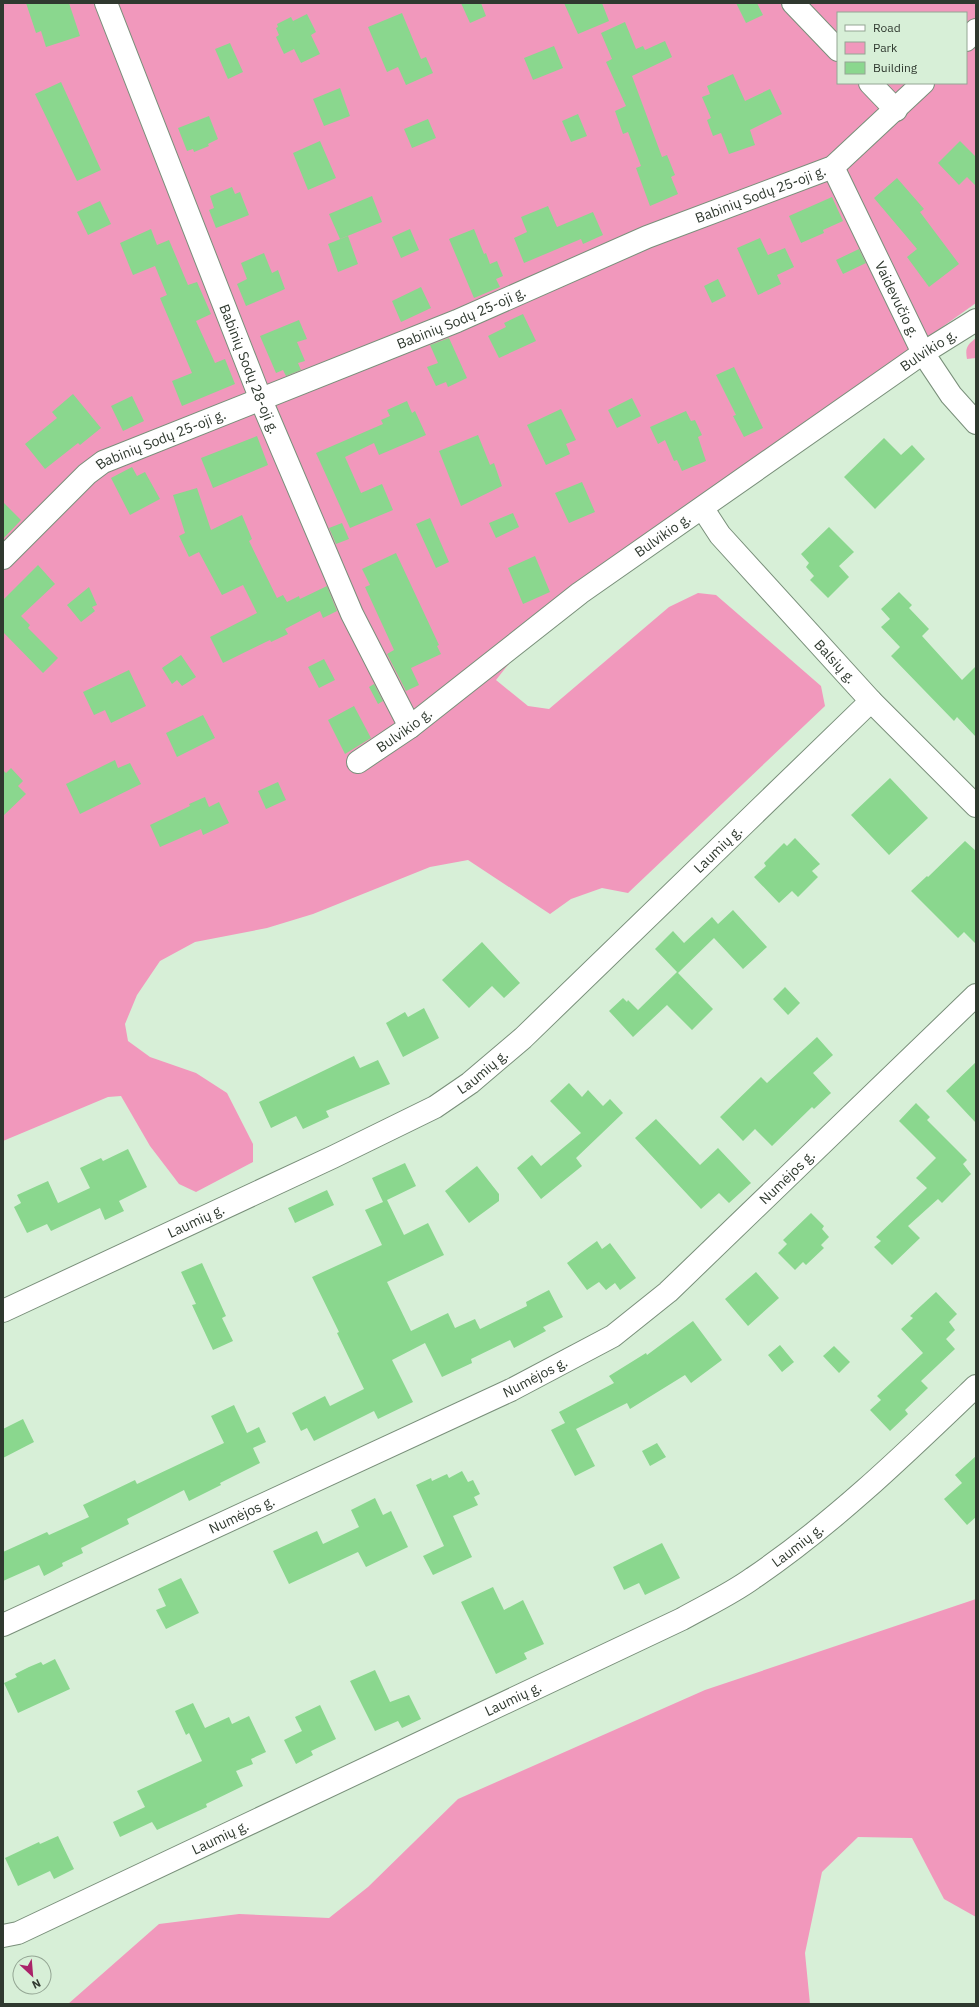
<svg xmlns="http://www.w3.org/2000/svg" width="979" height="2007" font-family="'IBM Plex Sans',sans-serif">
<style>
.green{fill:#f198bc;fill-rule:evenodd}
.building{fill:#8ad78e}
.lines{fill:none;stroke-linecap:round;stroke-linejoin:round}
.minor-casing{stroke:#798f7a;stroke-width:24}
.minor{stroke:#fff;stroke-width:22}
.labels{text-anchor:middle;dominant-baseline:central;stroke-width:3;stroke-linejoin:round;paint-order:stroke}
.street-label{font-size:14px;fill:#2f392f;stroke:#d7efd7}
</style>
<rect width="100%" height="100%" fill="#d7efd7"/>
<path class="green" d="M 3,3 L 976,3 L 976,303 L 567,594 L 537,628 L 496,680 L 528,706 L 549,709 L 669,607 L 698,593 L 716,595 L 821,686 L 825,706 L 628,893 L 602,888 L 571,899 L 550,914 L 468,860 L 430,867 L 313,914 L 267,928 L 195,942 L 160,961 L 137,995 L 125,1024 L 128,1041 L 150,1057 L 196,1073 L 227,1093 L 253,1144 L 253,1162 L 196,1192 L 179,1184 L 150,1146 L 121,1096 L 108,1097 L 3,1141 ZM 838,13 L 966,13 L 966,83 L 838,83 Z
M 976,338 L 976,358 L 967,359 C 965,348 967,345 976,338 Z
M 976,1599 L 976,1917 L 944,1899 L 912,1838 L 858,1837 L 822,1872 L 805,1953 L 810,2004 L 68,2004 L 159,1924 L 239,1914 L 329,1918 L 368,1887 L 458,1799 L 705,1690 Z"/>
<path class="building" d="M 26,3 L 69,3 L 80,36 L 46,47 L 41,31 L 36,33 Z
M 461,3 L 481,3 L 486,16 L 470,23 Z
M 564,3 L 602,3 L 609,21 L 578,34 Z
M 736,3 L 757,3 L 763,15 L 746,23 Z
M 402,13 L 421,59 L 426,57 L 433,73 L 406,85 L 398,67 L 387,72 L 368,27 Z
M 307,14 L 316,32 L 311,35 L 320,54 L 301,63 L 294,49 L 284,54 L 276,37 L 279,35 L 276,28 L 278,27 L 277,24 L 291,17 L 293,21 Z
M 625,22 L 636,49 L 643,46 L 645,50 L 665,41 L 672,57 L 632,76 L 662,157 L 667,155 L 675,175 L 671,177 L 678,194 L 650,206 L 636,168 L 641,166 L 628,132 L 623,134 L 615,111 L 626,106 L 606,62 L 612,59 L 601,33 Z
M 230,43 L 243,72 L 228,79 L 215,49 Z
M 554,46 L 563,68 L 533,80 L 524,58 Z
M 733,74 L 745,101 L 770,89 L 782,114 L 750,130 L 755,145 L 729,154 L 721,133 L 713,136 L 707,120 L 711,118 L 702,97 L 710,94 L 707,86 Z
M 61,82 L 101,170 L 77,181 L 35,94 Z
M 340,88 L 350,116 L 324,126 L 313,99 Z
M 578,114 L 587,136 L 571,142 L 562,121 Z
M 209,116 L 218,139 L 208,144 L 209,146 L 194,152 L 193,149 L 187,151 L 178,128 Z
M 428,119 L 436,138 L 412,148 L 404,129 Z
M 320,141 L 336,178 L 308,190 L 293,153 Z
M 960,141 L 976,157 L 976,186 L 967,177 L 959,185 L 938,163 Z
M 897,178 L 924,209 L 920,212 L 959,264 L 929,287 L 907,257 L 917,249 L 874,198 Z
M 232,187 L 235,194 L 240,192 L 249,215 L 216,228 L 209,210 L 214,208 L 210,196 Z
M 372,196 L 382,222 L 340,239 L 329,214 Z
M 832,197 L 843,221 L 823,230 L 824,233 L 801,243 L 789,216 Z
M 100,201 L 111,224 L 88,235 L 77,212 Z
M 548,206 L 557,227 L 593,212 L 603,235 L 583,244 L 581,239 L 524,263 L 514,238 L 527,232 L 521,217 Z
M 151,229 L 157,245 L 169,240 L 188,285 L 197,282 L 211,314 L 196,321 L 215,363 L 225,359 L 235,384 L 182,406 L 172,381 L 192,373 L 160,298 L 167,295 L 155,266 L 133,275 L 120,243 Z
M 410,229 L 419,250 L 401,258 L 392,237 Z
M 474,229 L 484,254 L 486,253 L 490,264 L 497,261 L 503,276 L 496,279 L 500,287 L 474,298 L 449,239 Z
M 348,236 L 358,264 L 338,272 L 328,244 Z
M 760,238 L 768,255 L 785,248 L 794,267 L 777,275 L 781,284 L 758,295 L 737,248 Z
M 859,249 L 866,263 L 843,274 L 836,260 Z
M 264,253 L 272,273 L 278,270 L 285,289 L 246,306 L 237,284 L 247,279 L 241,263 Z
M 718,279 L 726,296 L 712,303 L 704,286 Z
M 421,287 L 431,308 L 401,322 L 392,301 Z
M 523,314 L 536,341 L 499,358 L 488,336 L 506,327 L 504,323 Z
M 299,320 L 307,339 L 297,342 L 305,361 L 298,363 L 301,370 L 286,376 L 283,370 L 276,373 L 260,336 Z
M 449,338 L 467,378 L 448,387 L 446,382 L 436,386 L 427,367 L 438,363 L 430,345 Z
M 734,367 L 763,428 L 744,437 L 733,416 L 736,415 L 716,375 Z
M 73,394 L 101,428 L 80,445 L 78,443 L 45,469 L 25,444 L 57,418 L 52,412 Z
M 132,396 L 144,421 L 123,431 L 111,406 Z
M 632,398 L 641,416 L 617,428 L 608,410 Z
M 407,401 L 412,413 L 415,411 L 426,435 L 379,455 L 374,443 L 345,457 L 361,493 L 382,484 L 393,510 L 350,528 L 316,453 L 383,424 L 381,420 L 390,416 L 387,410 Z
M 561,409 L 576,440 L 566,444 L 570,454 L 546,465 L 527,425 Z
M 686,411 L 691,421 L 695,420 L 702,435 L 698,437 L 706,461 L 682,471 L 677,460 L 674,461 L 665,440 L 658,444 L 650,427 Z
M 478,435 L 490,465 L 494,463 L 502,486 L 461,506 L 439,451 Z
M 257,436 L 268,465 L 213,488 L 201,458 Z
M 884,438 L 901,455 L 912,445 L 925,459 L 875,509 L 844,477 Z
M 132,467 L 137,476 L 145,472 L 160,499 L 130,515 L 111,478 Z
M 582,482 L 595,512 L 569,523 L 555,493 Z
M 197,488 L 211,530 L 242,515 L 252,539 L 249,541 L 277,598 L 283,595 L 287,602 L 299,596 L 300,599 L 327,586 L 337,611 L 323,618 L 320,611 L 285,629 L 288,634 L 271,642 L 270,640 L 223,663 L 210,637 L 257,613 L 243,585 L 222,595 L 199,552 L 189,557 L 179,536 L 185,533 L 173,495 Z
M 3,502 L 21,520 L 3,539 Z
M 513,513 L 519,527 L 496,538 L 489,523 Z
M 430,518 L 449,562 L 436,568 L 416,524 Z
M 342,523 L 349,539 L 336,544 L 329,528 Z
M 829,527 L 854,552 L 839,566 L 849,577 L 828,598 L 810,580 L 814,576 L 806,567 L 809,563 L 801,554 Z
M 396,553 L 439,645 L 437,646 L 441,654 L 411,668 L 419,685 L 406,691 L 387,654 L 394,650 L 365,587 L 370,585 L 362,569 Z
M 535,556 L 550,592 L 523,604 L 508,568 Z
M 38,565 L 55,584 L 21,616 L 30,625 L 28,628 L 58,658 L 43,673 L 3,632 L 3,598 L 4,599 Z
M 89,587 L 97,605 L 92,607 L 95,611 L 81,622 L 67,605 Z
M 899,592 L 912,605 L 909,608 L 929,629 L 922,636 L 962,680 L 976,666 L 976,737 L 957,717 L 954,721 L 891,656 L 900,647 L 881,627 L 890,619 L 881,609 Z
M 181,655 L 196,677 L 182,686 L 177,680 L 172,684 L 162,668 Z
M 324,659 L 335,680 L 319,688 L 308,667 Z
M 129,670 L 146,706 L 111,723 L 105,710 L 94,715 L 83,692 Z
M 374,684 L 383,701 L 378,704 L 369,687 Z
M 354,706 L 371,738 L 345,754 L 328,720 Z
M 203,715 L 215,738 L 177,757 L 166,733 Z
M 115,760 L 118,768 L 130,763 L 141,784 L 80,814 L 66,784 Z
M 11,768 L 23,781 L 18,786 L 26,794 L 3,816 L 3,770 L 6,773 Z
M 890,778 L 928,818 L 889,855 L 851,815 Z
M 278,782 L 286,800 L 266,809 L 258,791 Z
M 205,797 L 209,807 L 219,802 L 229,823 L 203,835 L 201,829 L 160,847 L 150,825 L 190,806 L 189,804 Z
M 795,838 L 820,864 L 812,871 L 818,877 L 798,897 L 792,891 L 779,903 L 754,877 L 766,866 L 764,863 L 784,843 L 787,846 Z
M 965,841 L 976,851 L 976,944 L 964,932 L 958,938 L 911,891 L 927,876 L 928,877 Z
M 733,910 L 767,947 L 743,969 L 714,938 L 678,973 L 713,1009 L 692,1030 L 667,1005 L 633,1037 L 609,1011 L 623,998 L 627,1002 L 628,1000 L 638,1010 L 677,972 L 655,949 L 673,931 L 684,943 L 712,917 L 718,924 Z
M 482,942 L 520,983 L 504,998 L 492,986 L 469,1008 L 442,980 Z
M 785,987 L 800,1003 L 788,1015 L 773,999 Z
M 424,1008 L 439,1038 L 403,1057 L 386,1023 L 405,1012 L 408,1017 Z
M 817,1037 L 833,1055 L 813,1073 L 831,1093 L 814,1109 L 812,1107 L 772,1146 L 755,1129 L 743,1141 L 720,1117 L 761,1077 L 767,1083 Z
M 354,1056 L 360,1068 L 378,1060 L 390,1084 L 326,1111 L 329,1117 L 303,1129 L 296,1116 L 271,1128 L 259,1102 Z
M 976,1062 L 976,1123 L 946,1091 Z
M 569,1083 L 582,1097 L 588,1090 L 603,1106 L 610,1099 L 623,1113 L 576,1158 L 582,1166 L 541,1199 L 517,1168 L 532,1155 L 541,1166 L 581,1133 L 550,1101 Z
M 916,1103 L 930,1117 L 927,1120 L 967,1160 L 963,1164 L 971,1174 L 942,1203 L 938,1199 L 908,1226 L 920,1238 L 892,1265 L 874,1247 L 881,1241 L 876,1237 L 927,1188 L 916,1178 L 936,1158 L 899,1121 Z
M 656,1119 L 700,1165 L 718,1148 L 751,1183 L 729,1203 L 719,1193 L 701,1209 L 635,1138 Z
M 128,1149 L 147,1187 L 119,1201 L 124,1211 L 105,1220 L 100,1208 L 51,1231 L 47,1224 L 27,1233 L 14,1207 L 21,1203 L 17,1195 L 48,1181 L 58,1203 L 90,1188 L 80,1168 L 101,1158 L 103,1161 Z
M 405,1163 L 416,1186 L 387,1200 L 404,1235 L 428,1223 L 444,1255 L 387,1282 L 411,1331 L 448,1313 L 455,1328 L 475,1319 L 480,1329 L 527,1306 L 526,1302 L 549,1290 L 563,1317 L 543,1327 L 546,1331 L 514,1348 L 510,1340 L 471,1359 L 472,1363 L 442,1377 L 425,1343 L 392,1360 L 413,1402 L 378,1419 L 374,1411 L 314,1441 L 307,1428 L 301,1431 L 292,1413 L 325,1396 L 330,1406 L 364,1389 L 337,1333 L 339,1332 L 312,1277 L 382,1245 L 365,1210 L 383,1202 L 372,1178 Z
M 477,1166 L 499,1194 L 499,1201 L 469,1223 L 445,1191 Z
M 327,1190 L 334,1205 L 295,1223 L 288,1208 Z
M 811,1213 L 824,1226 L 822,1229 L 829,1237 L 821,1245 L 824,1248 L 806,1265 L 803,1262 L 795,1270 L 778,1253 L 787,1244 L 783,1240 Z
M 597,1241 L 602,1249 L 610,1243 L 636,1278 L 620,1290 L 615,1283 L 606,1290 L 599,1282 L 587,1290 L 567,1263 Z
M 202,1263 L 226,1316 L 222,1318 L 233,1341 L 213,1350 L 192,1305 L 196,1304 L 181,1272 Z
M 756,1272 L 779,1298 L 748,1326 L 725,1299 Z
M 936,1292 L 957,1314 L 949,1322 L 955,1330 L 946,1339 L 955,1349 L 921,1381 L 928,1388 L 905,1410 L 908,1414 L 890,1431 L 870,1410 L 881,1400 L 877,1396 L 923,1353 L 901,1329 L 913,1318 L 910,1316 Z
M 693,1321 L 722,1360 L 691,1383 L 685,1375 L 630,1409 L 627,1403 L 576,1429 L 595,1466 L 575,1476 L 551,1430 L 565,1423 L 559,1412 L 614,1383 L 609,1376 L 646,1353 L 647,1355 Z
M 780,1345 L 794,1362 L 782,1372 L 768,1355 Z
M 834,1346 L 850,1362 L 839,1373 L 823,1356 Z
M 234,1405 L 247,1433 L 259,1427 L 266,1442 L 253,1448 L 260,1463 L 220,1483 L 221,1485 L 189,1501 L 184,1490 L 149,1508 L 127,1519 L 129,1524 L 81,1548 L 83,1553 L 62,1563 L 63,1566 L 44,1576 L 39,1565 L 3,1581 L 3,1552 L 47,1532 L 49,1535 L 89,1517 L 83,1505 L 135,1480 L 137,1484 L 224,1443 L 211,1416 Z
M 23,1419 L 34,1442 L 3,1458 L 3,1429 Z
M 657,1443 L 666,1457 L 650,1466 L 642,1451 Z
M 976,1456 L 976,1517 L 967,1525 L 944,1499 L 962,1483 L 955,1475 Z
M 462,1471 L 468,1482 L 473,1480 L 480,1494 L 474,1497 L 478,1505 L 453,1516 L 472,1557 L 433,1575 L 423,1556 L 444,1546 L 416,1485 L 431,1478 L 432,1481 L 447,1474 L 449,1478 Z
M 375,1498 L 383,1515 L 391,1511 L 408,1547 L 366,1567 L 358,1552 L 289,1584 L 273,1551 L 317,1531 L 323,1544 L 359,1527 L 351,1510 Z
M 662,1543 L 680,1578 L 645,1595 L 639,1583 L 624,1590 L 613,1567 Z
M 181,1578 L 199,1613 L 166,1629 L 156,1610 L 166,1606 L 158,1589 Z
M 493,1587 L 504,1610 L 523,1600 L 544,1644 L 524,1653 L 527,1659 L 496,1674 L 461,1602 Z
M 55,1659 L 70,1689 L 18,1713 L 4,1683 L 17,1677 L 15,1674 L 29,1667 L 41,1662 L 43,1665 Z
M 375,1670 L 390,1702 L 409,1695 L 421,1719 L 402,1728 L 398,1721 L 375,1731 L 350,1681 Z
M 193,1703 L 205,1728 L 229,1717 L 232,1724 L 249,1716 L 266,1752 L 251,1759 L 253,1764 L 236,1771 L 243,1786 L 206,1804 L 207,1807 L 157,1830 L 152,1822 L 120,1837 L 113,1822 L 145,1807 L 137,1791 L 202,1761 L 189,1733 L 186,1735 L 175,1711 Z
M 320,1705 L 336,1739 L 311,1751 L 313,1755 L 296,1764 L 284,1740 L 302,1731 L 295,1717 Z
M 58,1836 L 74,1869 L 54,1879 L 50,1871 L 18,1886 L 5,1858 L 39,1842 L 40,1844 Z"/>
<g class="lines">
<g class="minor-casing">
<g id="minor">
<path id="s1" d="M 106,3 L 261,400 L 352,614 L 410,727"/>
<path d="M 793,3 L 838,50"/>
<path d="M 966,40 L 976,30"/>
<path d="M 870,83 L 896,110"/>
<path id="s2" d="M 833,167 L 923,353 L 951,395 L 976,423"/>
<path id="s3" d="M 703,509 L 720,535 L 871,701 L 976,806"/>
<path id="s4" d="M 3,558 L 87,474 L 103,462 L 457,321 L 647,237 L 833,167 L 923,83"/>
<path id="s5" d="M 358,762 L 410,727 L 580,593 L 923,353 L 976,320"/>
<path id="s6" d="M 3,1311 L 333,1157 L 435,1107 L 470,1083 L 523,1038 L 871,701"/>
<path id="s7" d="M 3,1625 L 511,1390 L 613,1336 L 668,1292 L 976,995"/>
<path id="s8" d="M 3,1936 L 18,1933 L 682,1619 C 705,1606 731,1594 753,1578 C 834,1523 905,1454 976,1386"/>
</g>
</g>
<use href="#minor" class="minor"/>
</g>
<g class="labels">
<g class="street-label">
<text stroke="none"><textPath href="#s4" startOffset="849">Babinių Sodų 25-oji g.</textPath></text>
<text stroke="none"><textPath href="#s2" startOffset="147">Vaidevučio g.</textPath></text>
<text stroke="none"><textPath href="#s4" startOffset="525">Babinių Sodų 25-oji g.</textPath></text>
<text stroke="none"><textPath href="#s5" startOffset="704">Bulvikio g.</textPath></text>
<text stroke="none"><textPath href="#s1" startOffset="393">Babinių Sodų 28-oji g.</textPath></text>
<text stroke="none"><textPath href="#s4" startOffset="201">Babinių Sodų 25-oji g.</textPath></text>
<text stroke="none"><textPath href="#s5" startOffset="380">Bulvikio g.</textPath></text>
<text stroke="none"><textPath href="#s3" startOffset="202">Balsių g.</textPath></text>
<text stroke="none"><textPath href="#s5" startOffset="56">Bulvikio g.</textPath></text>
<text stroke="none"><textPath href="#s6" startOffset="861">Laumių g.</textPath></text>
<text stroke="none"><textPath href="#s6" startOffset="537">Laumių g.</textPath></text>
<text stroke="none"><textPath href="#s7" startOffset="911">Numėjos g.</textPath></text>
<text stroke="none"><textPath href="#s6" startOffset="213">Laumių g.</textPath></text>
<text stroke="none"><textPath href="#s7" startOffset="587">Numėjos g.</textPath></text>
<text stroke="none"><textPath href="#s7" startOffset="263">Numėjos g.</textPath></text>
<text stroke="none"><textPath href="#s8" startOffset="887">Laumių g.</textPath></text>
<text stroke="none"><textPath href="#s8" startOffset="563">Laumių g.</textPath></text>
<text stroke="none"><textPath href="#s8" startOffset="239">Laumių g.</textPath></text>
</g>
</g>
<rect width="979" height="2007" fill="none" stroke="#2f392f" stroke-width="8"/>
<rect x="837" y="12" width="130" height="72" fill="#d7efd7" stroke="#94a694"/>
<rect x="845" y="25" width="20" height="6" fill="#ffffff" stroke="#94a694"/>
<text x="873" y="32" font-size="12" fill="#2f392f">Road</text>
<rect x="845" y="42" width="20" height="12" fill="#f198bc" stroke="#94a694"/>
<text x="873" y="52" font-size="12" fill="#2f392f">Park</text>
<rect x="845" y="62" width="20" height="12" fill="#8ad78e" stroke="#94a694"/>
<text x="873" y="72" font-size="12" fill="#2f392f">Building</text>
<g transform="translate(32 1975) rotate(154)"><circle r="19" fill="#d7efd7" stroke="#94a694"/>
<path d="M0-3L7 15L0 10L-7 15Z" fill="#aa2369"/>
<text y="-6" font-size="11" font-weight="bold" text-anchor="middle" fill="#2f392f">N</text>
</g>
</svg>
